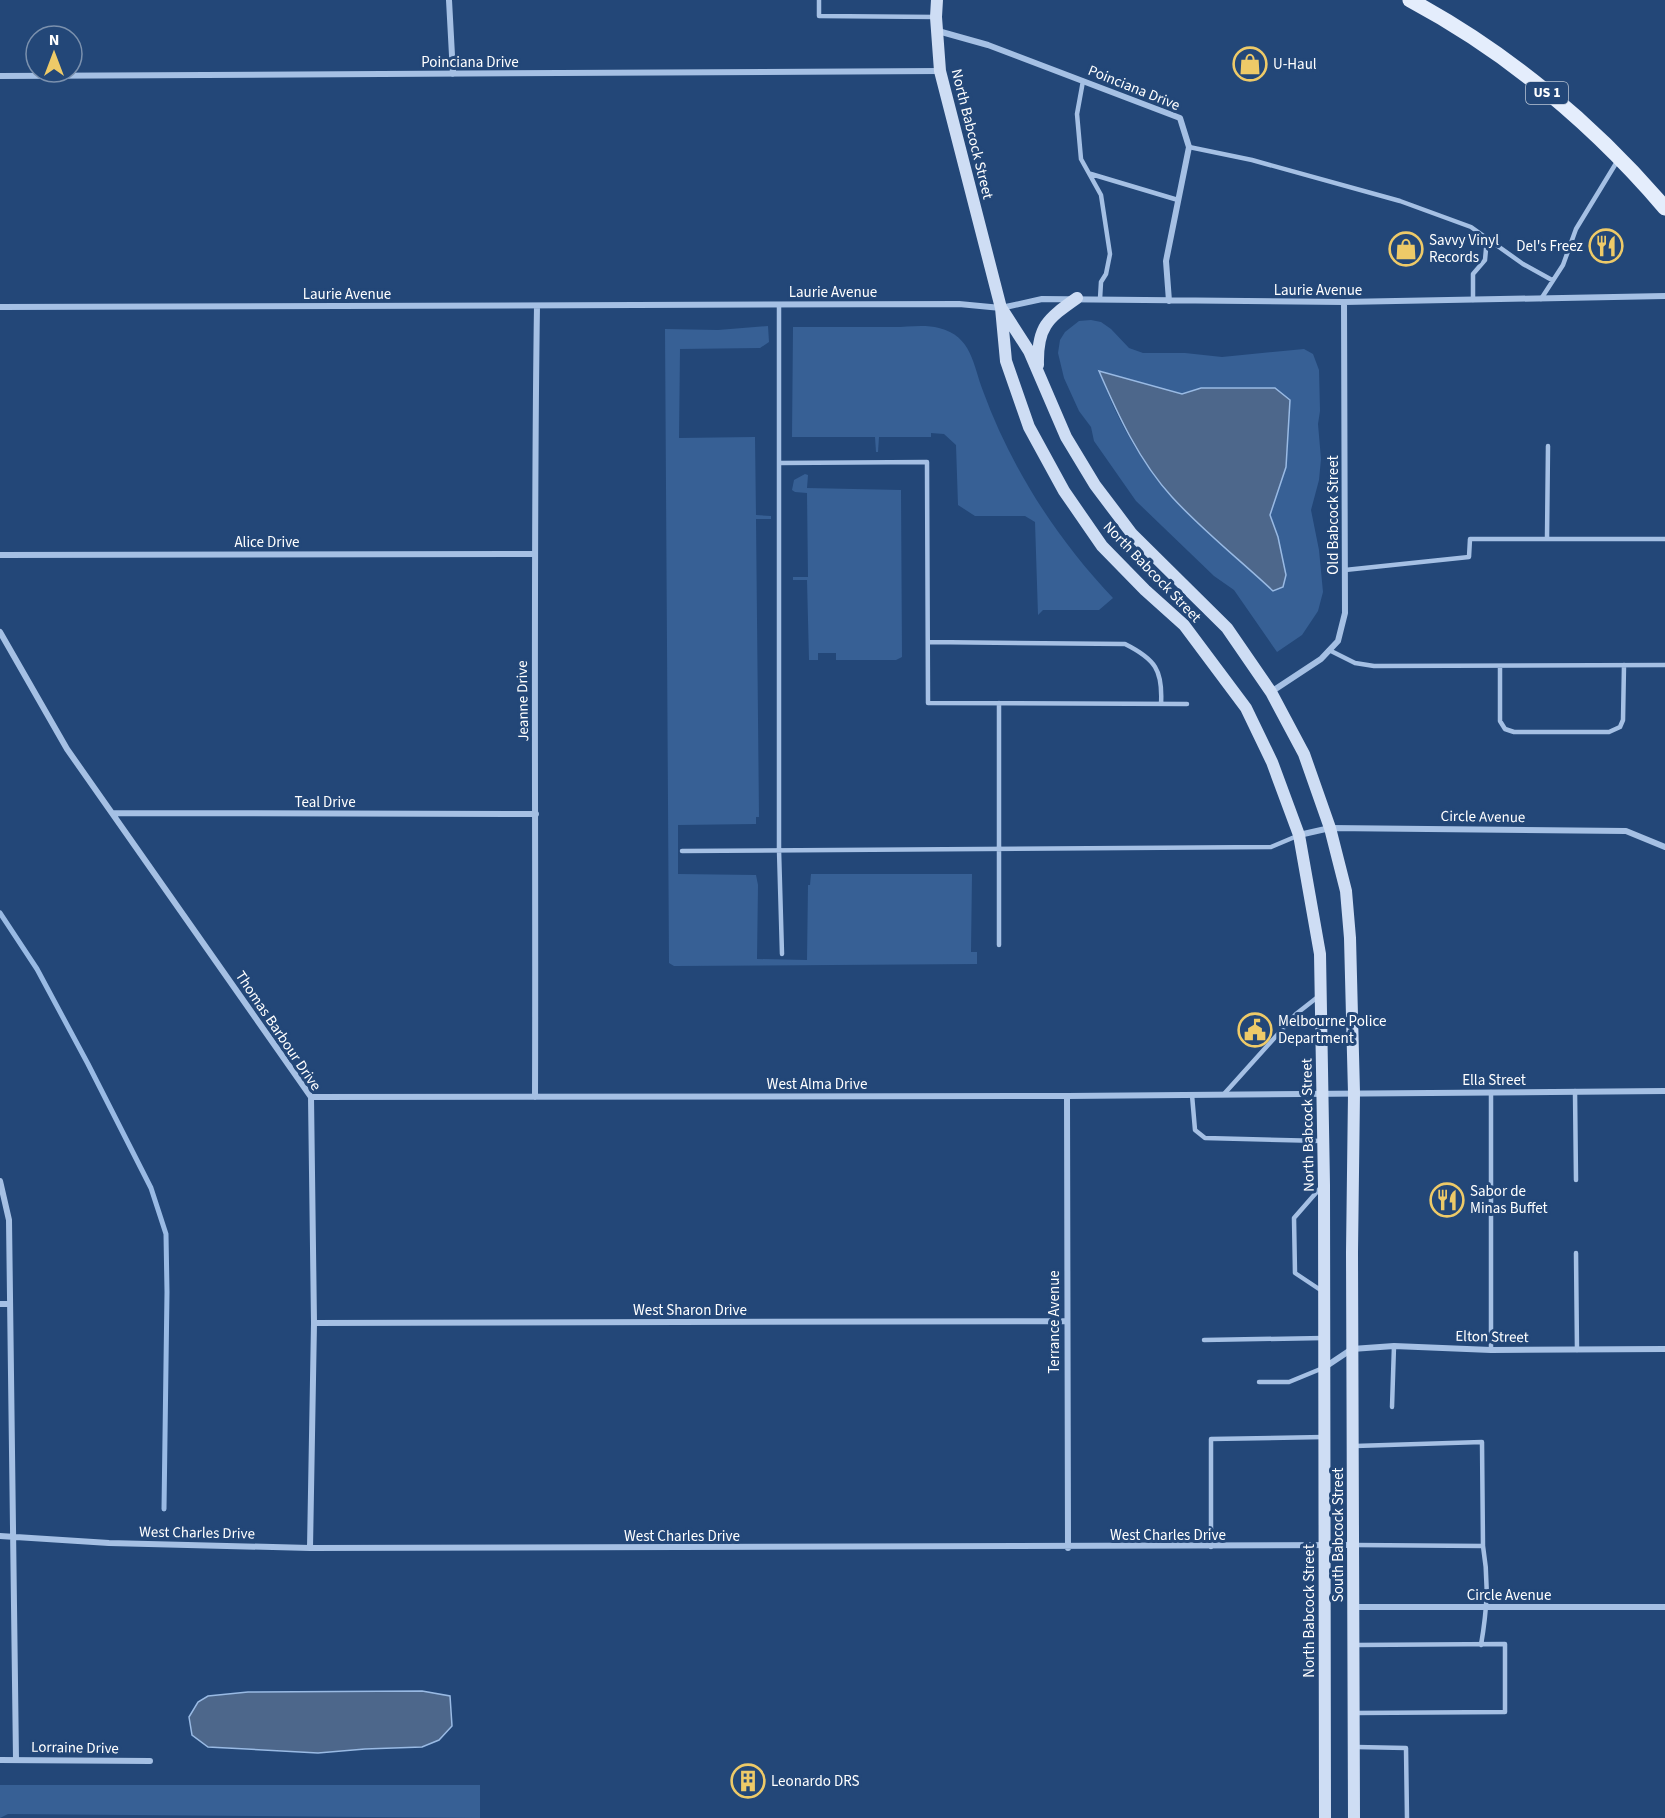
<svg xmlns="http://www.w3.org/2000/svg" width="1665" height="1818" font-family="'Source Sans 3',sans-serif">
<style>
.green{fill:#376095;fill-rule:evenodd}
.water{fill:#4d678b;stroke:#99bae4;stroke-width:1.5}
.lines{fill:none;stroke-linecap:round;stroke-linejoin:round}
.stream{stroke:#99bae4;stroke-width:5}
.lane{stroke:#a5c0e4;stroke-width:4.5}
.street{stroke:#a5c0e4;stroke-width:6}
.secondary{stroke:#ceddf4;stroke-width:12}
.primary{stroke:#e4edfc;stroke-width:15}
.labels{text-anchor:middle;dominant-baseline:central;stroke-width:6;stroke-linejoin:round;paint-order:stroke}
.shield{fill:#234778;stroke:#bdc8d6;stroke-width:1.5}
.shield-label{font-size:14px;font-weight:bold;fill:#fff}
.street-label{font-size:15px;fill:#fff;stroke:#234778}
.poi-label{font-size:15px;fill:#fff;stroke:#234778;text-anchor:start}
</style>
<rect width="100%" height="100%" fill="#234778"/>
<path class="green" d="M 1091,320 L 1101,322 L 1111,329 L 1129,348 L 1143,353 L 1185,353 L 1222,357 L 1304,349 L 1313,354 L 1319,370 L 1320,411 L 1318,424 L 1321,459 L 1319,480 L 1311,510 L 1319,550 L 1323,592 L 1318,611 L 1302,635 L 1277,652 L 1234,590 L 1214,576 L 1136,501 L 1094,441 L 1091,427 L 1079,411 L 1064,378 L 1058,353 L 1060,340 L 1065,332 L 1079,321 ZM 1100,371 L 1182,394 L 1201,388 L 1286,467 L 1270,515 L 1278,537 L 1286,575 L 1283,587 L 1273,590 C 1240,560 1202,530 1172,497 C 1142,464 1113,414 1100,371 Z
M 768,326 L 769,342 L 760,348 L 680,349 L 679,438 L 755,437 L 756,515 L 771,516 L 771,519 L 756,519 L 759,817 L 756,817 L 756,824 L 678,825 L 678,874 L 756,875 L 758,885 L 757,959 L 807,960 L 808,885 L 810,885 L 811,874 L 972,874 L 971,952 L 977,952 L 977,964 L 674,966 L 669,963 L 665,329 L 718,330 Z
M 793,327 C 827,327 860,327 894,327 C 908,327 925,324 939,328 C 972,336 973,365 983,391 C 1011,468 1057,539 1113,598 L 1099,610 L 1043,610 L 1038,615 L 1035,522 L 1025,516 L 975,516 L 958,505 L 956,445 L 944,434 L 931,433 L 931,437 L 879,437 L 878,452 L 876,452 L 875,437 L 792,437 Z
M 805,474 L 808,475 L 807,488 L 901,490 L 902,657 L 896,660 L 836,660 L 836,653 L 818,653 L 818,660 L 809,660 L 807,580 L 793,580 L 793,577 L 808,577 L 807,493 L 795,492 L 792,490 L 794,480 Z
M 0,1785 L 480,1785 L 480,1818 L 8,1814 L 0,1818 Z"/>
<path class="water" d="M 1099,371 L 1182,394 L 1201,388 L 1275,388 L 1290,400 L 1286,467 L 1270,515 L 1278,537 L 1286,575 L 1283,587 L 1273,591 C 1240,560 1202,530 1172,497 C 1139,461 1118,415 1099,371 Z
M 422,1691 L 450,1696 L 452,1726 L 439,1740 L 422,1747 L 365,1749 L 318,1753 L 208,1747 L 192,1735 L 189,1717 L 198,1702 L 208,1696 L 248,1692 Z"/>
<g class="lines">
<path class="stream" d="M 0,913 L 37,969 L 88,1064 L 151,1188 L 166,1234 L 167,1292 L 164,1509"/>
<path class="lane" d="M 819,0 L 819,16 L 936,17
M 1083,81 L 1077,114 L 1081,159 L 1101,195 L 1110,254 L 1106,274 L 1101,282 L 1100,299
M 1189,147 L 1252,160 L 1400,201 L 1471,227 L 1523,264 L 1552,280
M 1091,174 L 1178,200
M 1541,299 L 1563,265 L 1576,229 L 1618,160
M 1473,300 L 1473,274 L 1485,260 L 1487,238
M 779,305 L 779,850 L 782,954
M 779,463 L 927,462 L 928,703 L 1187,704
M 1547,539 L 1548,446
M 1345,570 L 1469,557 L 1470,539 L 1665,539
M 928,642 L 1125,644 C 1155,659 1163,670 1161,704
M 1329,650 L 1355,663 L 1374,666 L 1665,665
M 1500,666 L 1500,721 L 1505,729 L 1514,732 L 1609,732 L 1620,727 L 1623,720 L 1624,665
M 999,703 L 999,945
M 682,851 L 1271,847 L 1297,836
M 1575,1091 L 1576,1180
M 1224,1094 L 1296,1014 L 1319,996
M 1192,1095 L 1195,1130 L 1205,1138 L 1322,1141
M 1576,1253 L 1577,1350
M 1322,1291 L 1295,1273 L 1294,1218 L 1322,1186
M 1204,1340 L 1324,1338
M 1491,1350 L 1491,1092
M 1259,1382 L 1289,1382 L 1323,1368
M 1392,1407 L 1394,1346
M 1355,1446 L 1482,1442 L 1483,1546 L 1355,1545
M 1211,1547 L 1211,1439 L 1324,1437
M 1355,1645 L 1505,1644 L 1505,1712 L 1356,1713
M 1481,1645 C 1487,1610 1489,1581 1483,1546
M 1356,1747 L 1406,1748 L 1407,1818"/>
<path class="street" d="M 449,0 L 453,74
M 938,31 L 988,45 L 1180,118 L 1189,147 L 1166,261 L 1169,301
M 0,76 L 940,71
M 0,307 L 959,304 L 1001,308 L 1042,299 L 1344,302 L 1665,296
M 0,555 L 534,554
M 0,632 L 67,749 L 311,1097 L 314,1323 L 310,1548
M 1271,692 L 1321,659 L 1338,641 L 1345,613 L 1344,302
M 113,813 L 536,814
M 1299,835 L 1330,828 L 1626,831 L 1665,847
M 1067,1096 L 1068,1548
M 311,1097 L 1067,1096 L 1665,1091
M 535,1097 C 536,833 533,569 537,306
M 0,1181 L 9,1220 L 16,1759
M 0,1304 L 10,1304
M 314,1323 L 1066,1321
M 1325,1367 L 1352,1349 L 1394,1346 L 1491,1350 L 1665,1349
M 0,1536 L 109,1543 L 310,1548 L 1353,1545
M 1354,1607 L 1665,1607
M 0,1760 L 150,1761"/>
<path class="secondary" d="M 937,0 L 936,17 L 940,71 L 1001,308 L 1006,361 L 1029,427 L 1064,491 L 1102,546 L 1145,590 L 1184,625 L 1246,708 L 1272,762 L 1299,835 L 1320,954 L 1324,1185 L 1325,1818
M 1002,309 L 1029,351 L 1066,437 L 1095,485 L 1132,534 L 1227,628 L 1271,692 L 1304,754 L 1330,828 L 1346,891 L 1350,938 L 1354,1093 L 1352,1252 L 1354,1818
M 1038,365 C 1037,327 1047,319 1077,298"/>
<path class="primary" d="M 1410,0 C 1507,52 1594,125 1665,208"/>
</g>
<defs>
<g id="shop-ring" transform="scale(1.725)"><circle r="9.5" fill="#234778" stroke="#eeca68" stroke-width="1.5"/><path d="M-5-2.5h2.3a2.7 3.5 0 0 1 5.4 0H5L5.5 6h-11ZM-1.5-2.5h3a1.5 2.3 0 0 0-3 0Z" fill="#eeca68"/></g>
<g id="restaurant-ring" transform="scale(1.725)"><circle r="9.5" fill="#234778" stroke="#eeca68" stroke-width="1.5"/><path d="M-5-6h1v4h1v-4h1v4h1v-4h1v5L-1.5 .5V6h-2V.5L-5-1ZM5-6V6H3V1.5H1.5Q1.5-4 5-6Z" fill="#eeca68"/></g>
<g id="civic-ring" transform="scale(1.725)"><circle r="9.5" fill="#234778" stroke="#eeca68" stroke-width="1.5"/><path d="M-.6-6.5H3V-4.5H.6V-3L4-1V1h2V6H-6V1h2V-1L-.6-3ZM-1.2 2.5V6h2.4V2.5Z" fill="#eeca68"/></g>
<g id="building-ring" transform="scale(1.725)"><circle r="9.5" fill="#234778" stroke="#eeca68" stroke-width="1.5"/><path d="M-4-6H4V6H1V3H-1V6H-4ZM-2.5-4.3h1.7v1.8h-1.7ZM.8-4.3h1.7v1.8H.8ZM-2.5-1h1.7V.8h-1.7ZM.8-1h1.7V.8H.8Z" fill="#eeca68"/></g>
</defs>
<g fill-rule="evenodd">
<use href="#shop-ring" x="1250" y="64"/>
<use href="#restaurant-ring" x="1606" y="246"/>
<use href="#shop-ring" x="1406" y="249"/>
<use href="#civic-ring" x="1255" y="1030"/>
<use href="#restaurant-ring" x="1447" y="1200"/>
<use href="#building-ring" x="748" y="1781"/>
</g>
<g class="labels">
<rect class="shield" x="1526" y="82" width="42" height="22" rx="4.5"/>
<g class="shield-label">
<text x="1547" y="93">US 1</text>
</g>
<g class="street-label">
<text x="470" y="62">Poinciana Drive</text>
<text transform="translate(1134 88) rotate(22)">Poinciana Drive</text>
<text transform="translate(972 134) rotate(76)">North Babcock Street</text>
<text x="1318" y="290">Laurie Avenue</text>
<text x="833" y="292">Laurie Avenue</text>
<text x="347" y="294">Laurie Avenue</text>
<text transform="translate(1333 515) rotate(-90)">Old Babcock Street</text>
<text x="267" y="542">Alice Drive</text>
<text transform="translate(1152 572) rotate(46)">North Babcock Street</text>
<text transform="translate(523 701) rotate(-91)">Jeanne Drive</text>
<text x="325" y="802">Teal Drive</text>
<text transform="translate(1483 817) rotate(1)">Circle Avenue</text>
<text transform="translate(278 1031) rotate(56)">Thomas Barbour Drive</text>
<text x="1494" y="1080">Ella Street</text>
<text x="817" y="1084">West Alma Drive</text>
<text transform="translate(1308 1125) rotate(-91)">North Babcock Street</text>
<text x="690" y="1310">West Sharon Drive</text>
<text transform="translate(1054 1322) rotate(-90)">Terrance Avenue</text>
<text transform="translate(1492 1337) rotate(1)">Elton Street</text>
<text transform="translate(197 1533) rotate(1)">West Charles Drive</text>
<text x="1168" y="1535">West Charles Drive</text>
<text transform="translate(1338 1535) rotate(-90)">South Babcock Street</text>
<text x="682" y="1536">West Charles Drive</text>
<text x="1509" y="1595">Circle Avenue</text>
<text transform="translate(1309 1611) rotate(-90)">North Babcock Street</text>
<text transform="translate(75 1748) rotate(1)">Lorraine Drive</text>
</g>
<g class="poi-label">
<text x="1273" y="64">U-Haul</text>
<text x="1429" y="240">Savvy Vinyl<tspan x="1429" dy="17">Records</tspan></text>
<text x="1583" y="246" text-anchor="end">Del's Freez</text>
<text x="1278" y="1021">Melbourne Police<tspan x="1278" dy="17">Department</tspan></text>
<text x="1470" y="1191">Sabor de<tspan x="1470" dy="17">Minas Buffet</tspan></text>
<text x="771" y="1781">Leonardo DRS</text>
</g>
</g>
<g transform="translate(54 54)"><circle r="28" fill="#234778" stroke="#7b91ae" stroke-width="1.5"/>
<path d="M0-4.5L10 22L0 15L-10 22Z" fill="#eeca68"/>
<text y="-9" font-size="16" font-weight="bold" text-anchor="middle" fill="#ffffff">N</text>
</g>
</svg>
